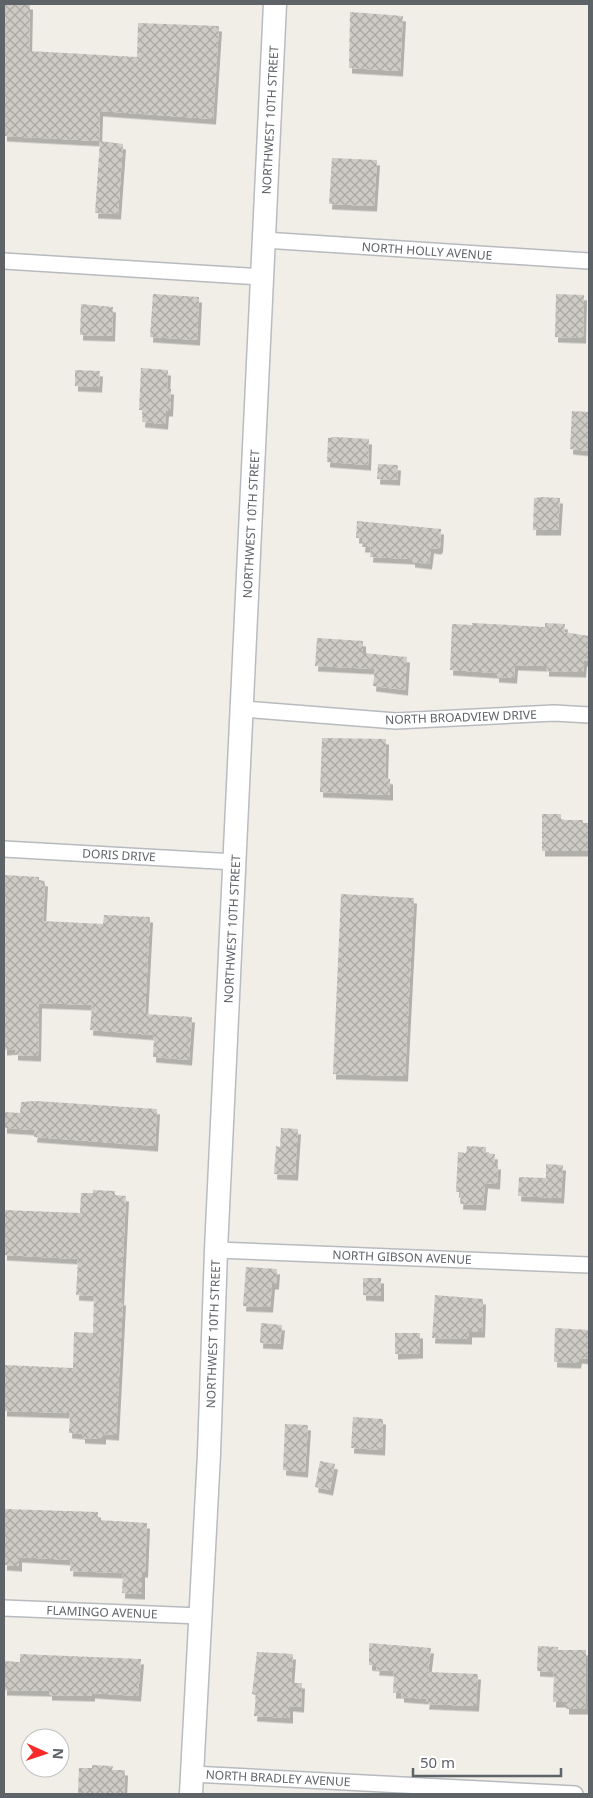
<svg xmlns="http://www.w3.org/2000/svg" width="593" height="1798" font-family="'Noto Sans',sans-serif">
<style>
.building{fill:url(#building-cross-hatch);filter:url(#shadow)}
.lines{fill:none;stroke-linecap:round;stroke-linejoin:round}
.minor-casing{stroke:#b7babe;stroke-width:18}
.secondary-casing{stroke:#b8bcc1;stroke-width:25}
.minor{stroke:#fff;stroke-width:15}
.secondary{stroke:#fff;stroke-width:22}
.labels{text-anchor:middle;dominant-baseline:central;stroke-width:4;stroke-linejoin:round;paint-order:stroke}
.street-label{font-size:12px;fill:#5e6368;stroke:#fff}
</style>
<defs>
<pattern id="building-cross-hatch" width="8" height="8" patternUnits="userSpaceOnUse" patternTransform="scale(1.25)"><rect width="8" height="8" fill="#cecbc5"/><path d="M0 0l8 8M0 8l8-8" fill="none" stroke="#aaa8a4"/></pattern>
<filter id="shadow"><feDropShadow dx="3" dy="5.5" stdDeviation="0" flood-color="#0004"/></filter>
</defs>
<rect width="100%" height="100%" fill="#f1eee7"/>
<path class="building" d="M 4,4 L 30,4 L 29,51 L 137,57 L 138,23 L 219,26 L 213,119 L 100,111 L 99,141 L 4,136 Z
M 350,12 L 403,16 L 400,71 L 349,68 Z
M 100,141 L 123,144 L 118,214 L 95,213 Z
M 332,158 L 377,160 L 374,206 L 329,204 Z
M 153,294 L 199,297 L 197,340 L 150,337 Z
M 556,294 L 584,295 L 583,338 L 555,337 Z
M 81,304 L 113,307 L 112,336 L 80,335 Z
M 141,368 L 168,370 L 167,389 L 171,389 L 170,411 L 166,411 L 165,424 L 142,422 L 143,410 L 139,410 Z
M 75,370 L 100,371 L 99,387 L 75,386 Z
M 572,411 L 589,412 L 589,451 L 570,449 Z
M 335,437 L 369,439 L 368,465 L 327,462 L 328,438 Z
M 378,464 L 398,465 L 397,480 L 377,479 Z
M 542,497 L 560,498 L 558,530 L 533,530 L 534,498 Z
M 357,521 L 441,529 L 440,547 L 438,549 L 431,548 L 429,564 L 412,562 L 412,559 L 370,557 L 371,547 L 362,547 L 363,538 L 356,538 Z
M 472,623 L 545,627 L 545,623 L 565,624 L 564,632 L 589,636 L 589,661 L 584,661 L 583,672 L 546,671 L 546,666 L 515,665 L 514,678 L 496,677 L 496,673 L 450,670 L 452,624 L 472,625 Z
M 317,638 L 363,641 L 363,653 L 407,657 L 405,690 L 373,686 L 375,669 L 315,666 Z
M 322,738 L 386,739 L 385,778 L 390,779 L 390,795 L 320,792 Z
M 542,814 L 561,814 L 561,820 L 583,820 L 583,823 L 589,823 L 589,851 L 542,851 Z
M 4,875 L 39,877 L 39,880 L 45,881 L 43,921 L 103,924 L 104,915 L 150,917 L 145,1014 L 192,1017 L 189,1060 L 153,1057 L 154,1035 L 90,1030 L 92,1005 L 39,1003 L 38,1056 L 15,1055 L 15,1049 L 4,1050 Z
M 341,894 L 414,898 L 405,1076 L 333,1074 Z
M 36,1101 L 157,1109 L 155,1146 L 34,1137 L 35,1130 L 4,1128 L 4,1112 L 20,1113 L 21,1102 Z
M 281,1128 L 298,1129 L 295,1175 L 274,1174 L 276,1146 L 280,1147 Z
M 467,1146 L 486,1147 L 486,1153 L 495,1154 L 494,1164 L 498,1164 L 497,1184 L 485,1183 L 483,1205 L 460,1204 L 461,1192 L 456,1192 L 458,1152 L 466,1153 Z
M 546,1164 L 563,1165 L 561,1198 L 518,1196 L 519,1177 L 546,1178 Z
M 93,1190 L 115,1191 L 115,1195 L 126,1196 L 121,1300 L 123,1300 L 116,1435 L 103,1434 L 103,1439 L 82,1438 L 82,1434 L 69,1433 L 70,1413 L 4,1411 L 4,1365 L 73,1368 L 74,1332 L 93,1333 L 94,1296 L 76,1295 L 78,1259 L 4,1255 L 4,1210 L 80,1213 L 81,1193 L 93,1193 Z
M 246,1267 L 277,1269 L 276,1284 L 272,1284 L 270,1307 L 243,1306 Z
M 363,1278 L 381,1278 L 381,1296 L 363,1295 Z
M 435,1295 L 483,1299 L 482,1332 L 469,1332 L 469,1339 L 432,1338 Z
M 261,1323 L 282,1325 L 280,1344 L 260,1343 Z
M 555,1328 L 589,1330 L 589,1359 L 579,1358 L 578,1363 L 554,1362 Z
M 395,1333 L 420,1333 L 420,1353 L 395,1354 Z
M 353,1417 L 383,1419 L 382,1450 L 351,1448 Z
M 285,1424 L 308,1425 L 305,1472 L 283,1470 Z
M 320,1461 L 335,1464 L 330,1490 L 315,1487 Z
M 4,1509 L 98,1512 L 98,1520 L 147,1523 L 145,1572 L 142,1572 L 142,1594 L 122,1593 L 123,1573 L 70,1571 L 71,1560 L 19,1557 L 19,1566 L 4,1565 Z
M 369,1643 L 431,1648 L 428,1672 L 478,1674 L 476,1706 L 426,1704 L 427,1699 L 401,1697 L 401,1693 L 393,1693 L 394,1671 L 376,1670 L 377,1666 L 369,1665 Z
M 538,1646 L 558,1647 L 558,1650 L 586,1650 L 585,1709 L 566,1709 L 566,1702 L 553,1702 L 554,1672 L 537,1671 Z
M 257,1652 L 293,1654 L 291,1683 L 302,1683 L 301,1707 L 290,1706 L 290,1718 L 254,1716 L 256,1695 L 252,1694 Z
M 20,1654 L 141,1659 L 138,1696 L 92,1693 L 92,1696 L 49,1695 L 49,1691 L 4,1690 L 4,1661 L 20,1662 Z
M 92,1765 L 113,1766 L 112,1770 L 125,1770 L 124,1794 L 78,1794 L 79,1768 L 92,1768 Z"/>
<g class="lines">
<g class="minor-casing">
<path id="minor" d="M 264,240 L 589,261
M 4,261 L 262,277
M 243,709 L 396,721 L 554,713 L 589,715
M 4,849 L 235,862
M 216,1250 L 589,1265
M 4,1608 L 200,1616
M 192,1774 L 575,1794"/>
</g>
<g class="secondary-casing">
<path id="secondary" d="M 191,1794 L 209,1454 L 216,1250 L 275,4"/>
</g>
<use href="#minor" class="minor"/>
<use href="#secondary" class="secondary"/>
</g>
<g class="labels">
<g class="street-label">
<text transform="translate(270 120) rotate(-87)">NORTHWEST 10TH STREET</text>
<text transform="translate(427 251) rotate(4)">NORTH HOLLY AVENUE</text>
<text transform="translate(251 524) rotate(-87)">NORTHWEST 10TH STREET</text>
<text transform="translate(461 717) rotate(-2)">NORTH BROADVIEW DRIVE</text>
<text transform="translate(119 855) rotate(3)">DORIS DRIVE</text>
<text transform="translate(232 929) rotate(-87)">NORTHWEST 10TH STREET</text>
<text transform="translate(402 1257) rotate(2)">NORTH GIBSON AVENUE</text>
<text transform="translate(213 1334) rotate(-88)">NORTHWEST 10TH STREET</text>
<text transform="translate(102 1612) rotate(2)">FLAMINGO AVENUE</text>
<text transform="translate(278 1778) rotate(3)">NORTH BRADLEY AVENUE</text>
</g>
</g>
<rect width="593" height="1798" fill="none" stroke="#5e6368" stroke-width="10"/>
<g transform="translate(45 1753) rotate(93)"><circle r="24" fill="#ffffff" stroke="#bfc1c3"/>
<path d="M0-4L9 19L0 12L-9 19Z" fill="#f82b26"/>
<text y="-8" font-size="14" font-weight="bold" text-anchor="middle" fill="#5e6368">N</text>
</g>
<path d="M413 1768v8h148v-8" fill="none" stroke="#5e6368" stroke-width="2.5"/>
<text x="420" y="1768" font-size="15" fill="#5e6368" stroke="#ffffff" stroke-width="4" paint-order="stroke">50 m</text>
</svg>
